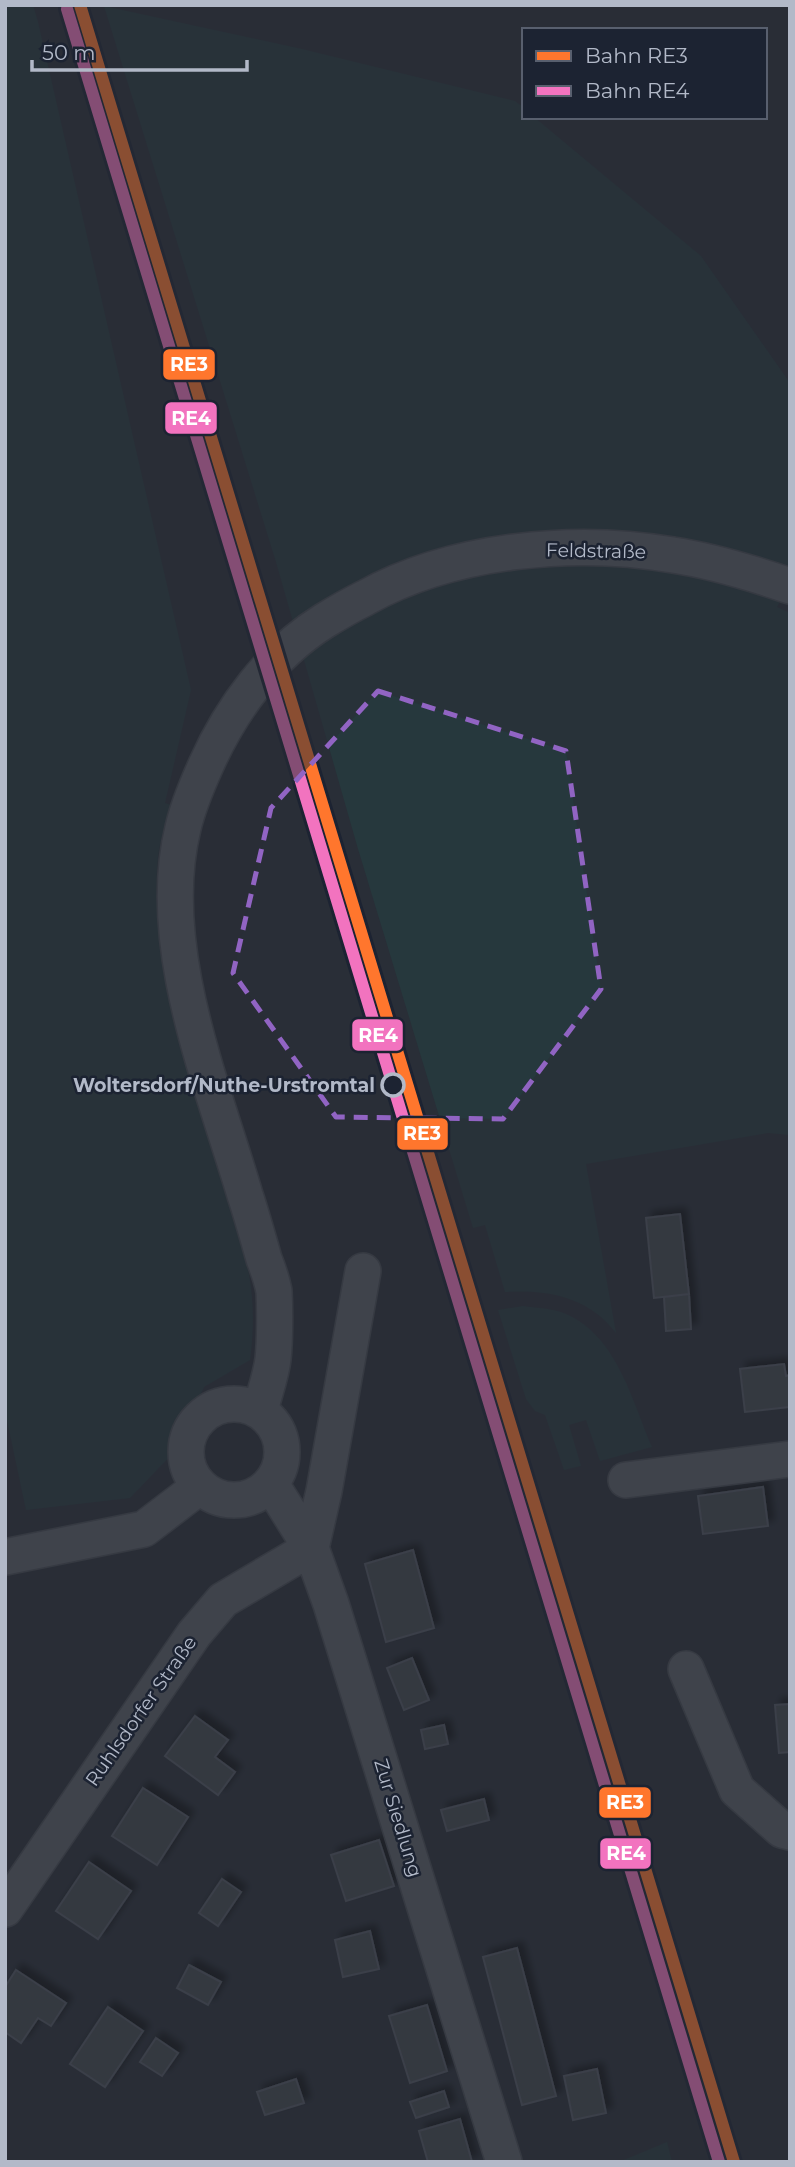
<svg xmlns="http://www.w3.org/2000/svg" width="795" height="2167" font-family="Montserrat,sans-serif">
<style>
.green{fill:#26383d}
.building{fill:#42464e;stroke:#51565f;stroke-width:2;filter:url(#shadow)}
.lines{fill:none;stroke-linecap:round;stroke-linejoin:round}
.minor-casing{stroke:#454950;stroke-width:38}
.minor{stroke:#595d65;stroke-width:35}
.rail-1-casing{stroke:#1c2332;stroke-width:18}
.rail-2-casing{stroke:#1c2332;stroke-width:18}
.rail-1{stroke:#ff762d;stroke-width:12}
.rail-2{stroke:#f273bf;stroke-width:12}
.marked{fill:none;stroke:#9164c3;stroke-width:5;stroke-dasharray:14 9;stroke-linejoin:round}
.stop-dot{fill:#1c2332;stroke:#b2b9c8;stroke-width:3.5}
.labels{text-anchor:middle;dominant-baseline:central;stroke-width:5;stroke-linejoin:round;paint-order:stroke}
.street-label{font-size:19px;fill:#b2b9c8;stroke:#1c2332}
.stop-label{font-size:19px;font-weight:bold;fill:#b2b9c8;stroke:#1c2332;text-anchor:end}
.line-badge{stroke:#1c2332;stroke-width:2.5}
.badge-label{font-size:19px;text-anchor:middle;font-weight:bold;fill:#fff}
</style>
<defs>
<filter id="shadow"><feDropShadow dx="6" dy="-6" stdDeviation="3.5" flood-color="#0009"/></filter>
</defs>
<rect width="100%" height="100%" fill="#292e37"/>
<path class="green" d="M 5,5 L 33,5 L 38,22 L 191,690 L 165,803 L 171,805 C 166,822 160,840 158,857 C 152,918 165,979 180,1037 C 200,1117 227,1195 249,1274 C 254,1304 254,1330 250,1360 L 204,1387 L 178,1448 L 130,1498 L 26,1510 L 5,1411 Z
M 104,6 L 302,49 L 515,101 L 524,108 L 524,117 L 534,117 L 701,256 L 790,383 L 790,581 L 777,607 L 790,613 L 790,1135 L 768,1133 L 586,1164 L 616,1333 C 589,1297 547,1289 505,1292 L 485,1225 L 473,1228 L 358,849 L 276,562 Z
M 523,1306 C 536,1308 548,1308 561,1312 C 616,1332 631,1398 652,1447 L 600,1461 L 586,1420 L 569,1425 L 581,1466 L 564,1470 L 545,1415 L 535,1411 L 526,1399 L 498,1310 Z
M 667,2142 L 672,2162 L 619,2162 Z"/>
<path class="building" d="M 680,1214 L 689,1294 L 654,1298 L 646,1218 Z
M 689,1294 L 691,1329 L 666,1331 L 664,1297 Z
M 784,1364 L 786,1376 L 790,1375 L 789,1407 L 745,1412 L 740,1369 Z
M 763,1487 L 768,1526 L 703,1534 L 698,1496 Z
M 413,1550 L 434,1628 L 386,1642 L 365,1564 Z
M 412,1658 L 429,1700 L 404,1710 L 387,1668 Z
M 790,1704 L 790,1752 L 779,1753 L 775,1705 Z
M 195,1716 L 228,1740 L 215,1757 L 235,1772 L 218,1795 L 165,1756 Z
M 444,1725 L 448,1744 L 425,1749 L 421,1730 Z
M 143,1788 L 188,1817 L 157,1865 L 112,1836 Z
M 484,1799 L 489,1820 L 447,1831 L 441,1810 Z
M 379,1840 L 394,1886 L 346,1901 L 331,1855 Z
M 89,1862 L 131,1891 L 98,1939 L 56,1911 Z
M 222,1879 L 241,1892 L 218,1926 L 199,1913 Z
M 370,1931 L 379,1969 L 343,1977 L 335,1940 Z
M 517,1948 L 556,2096 L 522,2105 L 483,1957 Z
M 189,1965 L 221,1982 L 208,2005 L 177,1988 Z
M 16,1970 L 66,2003 L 51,2026 L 38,2018 L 21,2043 L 5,2032 L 5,1987 Z
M 427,2005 L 447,2071 L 410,2083 L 389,2016 Z
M 108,2007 L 143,2031 L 105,2087 L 70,2064 Z
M 156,2038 L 178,2053 L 162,2076 L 140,2062 Z
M 597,2069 L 606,2113 L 573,2120 L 564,2076 Z
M 296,2079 L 304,2103 L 265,2115 L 257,2092 Z
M 444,2091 L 449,2107 L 416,2118 L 410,2102 Z
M 460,2119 L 472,2162 L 428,2162 L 419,2131 Z"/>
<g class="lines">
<g class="minor-casing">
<path id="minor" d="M186 1452a48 48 0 1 1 96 0a48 48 0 1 1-96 0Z
M 260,1411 C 264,1394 271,1376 273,1359 C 275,1341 275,1309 274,1291 C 272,1281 268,1269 264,1259 C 258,1238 252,1216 245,1195 C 212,1083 154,945 183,828 C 188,806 197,785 206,765 C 231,709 271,654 324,621 C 337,613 351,605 365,598 C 453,549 575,538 673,555 C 713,561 752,573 790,586
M 626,1480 L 790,1459
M 271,1484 L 311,1548 L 331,1604 L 504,2162
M 5,1557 L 144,1529 L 199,1487
M 686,1669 L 737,1790 L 782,1830 L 790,1832
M 5,1909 L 194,1634 L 223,1600 L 311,1548 L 324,1491 L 363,1271"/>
</g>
<use href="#minor" class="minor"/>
<g class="rail-1-casing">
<path id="rail-1" d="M 80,5 L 734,2162"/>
</g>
<g class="rail-2-casing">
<path id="rail-2" d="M 67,9 L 719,2162"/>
</g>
<use href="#rail-1" class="rail-1"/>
<use href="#rail-2" class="rail-2"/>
</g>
<path d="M0 0H795V2167H0ZM 378,691 L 566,751 L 601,989 L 503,1119 L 336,1117 L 233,973 L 271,808 Z" fill="#292e37" fill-opacity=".55" fill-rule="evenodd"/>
<path class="marked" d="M 378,691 L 566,751 L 601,989 L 503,1119 L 336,1117 L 233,973 L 271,808 Z"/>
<circle class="stop-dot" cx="393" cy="1085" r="11"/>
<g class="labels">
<g class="street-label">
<text transform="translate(596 551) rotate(1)">Feldstraße</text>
<text transform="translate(141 1711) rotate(-55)">Ruhlsdorfer Straße</text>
<text transform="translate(398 1818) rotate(73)">Zur Siedlung</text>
</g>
<g class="stop-label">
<text x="375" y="1085">Woltersdorf/Nuthe-Urstromtal</text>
</g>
</g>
<g class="line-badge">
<rect x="162" y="348" width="54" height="33" rx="7" fill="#ff762d"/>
<rect x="164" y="401" width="54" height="34" rx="7" fill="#f273bf"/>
<rect x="351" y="1018" width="53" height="34" rx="7" fill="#f273bf"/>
<rect x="396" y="1117" width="53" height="34" rx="7" fill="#ff762d"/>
<rect x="598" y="1786" width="54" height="33" rx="7" fill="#ff762d"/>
<rect x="599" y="1837" width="53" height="33" rx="7" fill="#f273bf"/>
</g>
<g class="badge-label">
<text x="189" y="371">RE3</text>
<text x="191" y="425">RE4</text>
<text x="378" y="1042">RE4</text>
<text x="422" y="1140">RE3</text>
<text x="625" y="1809">RE3</text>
<text x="626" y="1860">RE4</text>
</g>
<rect width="795" height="2167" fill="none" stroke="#b2b9c8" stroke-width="14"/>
<rect x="522" y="28" width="245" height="91" fill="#1c2332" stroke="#585f6e" stroke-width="2"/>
<rect x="536" y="51" width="35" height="10" fill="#ff762d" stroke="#585f6e" stroke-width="2"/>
<text x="585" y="63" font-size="21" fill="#b2b9c8">Bahn RE3</text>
<rect x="536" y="86" width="35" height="10" fill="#f273bf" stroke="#585f6e" stroke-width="2"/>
<text x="585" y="98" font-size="21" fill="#b2b9c8">Bahn RE4</text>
<path d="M32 60v10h215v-10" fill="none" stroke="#b2b9c8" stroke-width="3.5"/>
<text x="42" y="60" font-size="21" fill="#b2b9c8" stroke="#1c2332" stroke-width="5" paint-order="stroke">50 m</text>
</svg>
